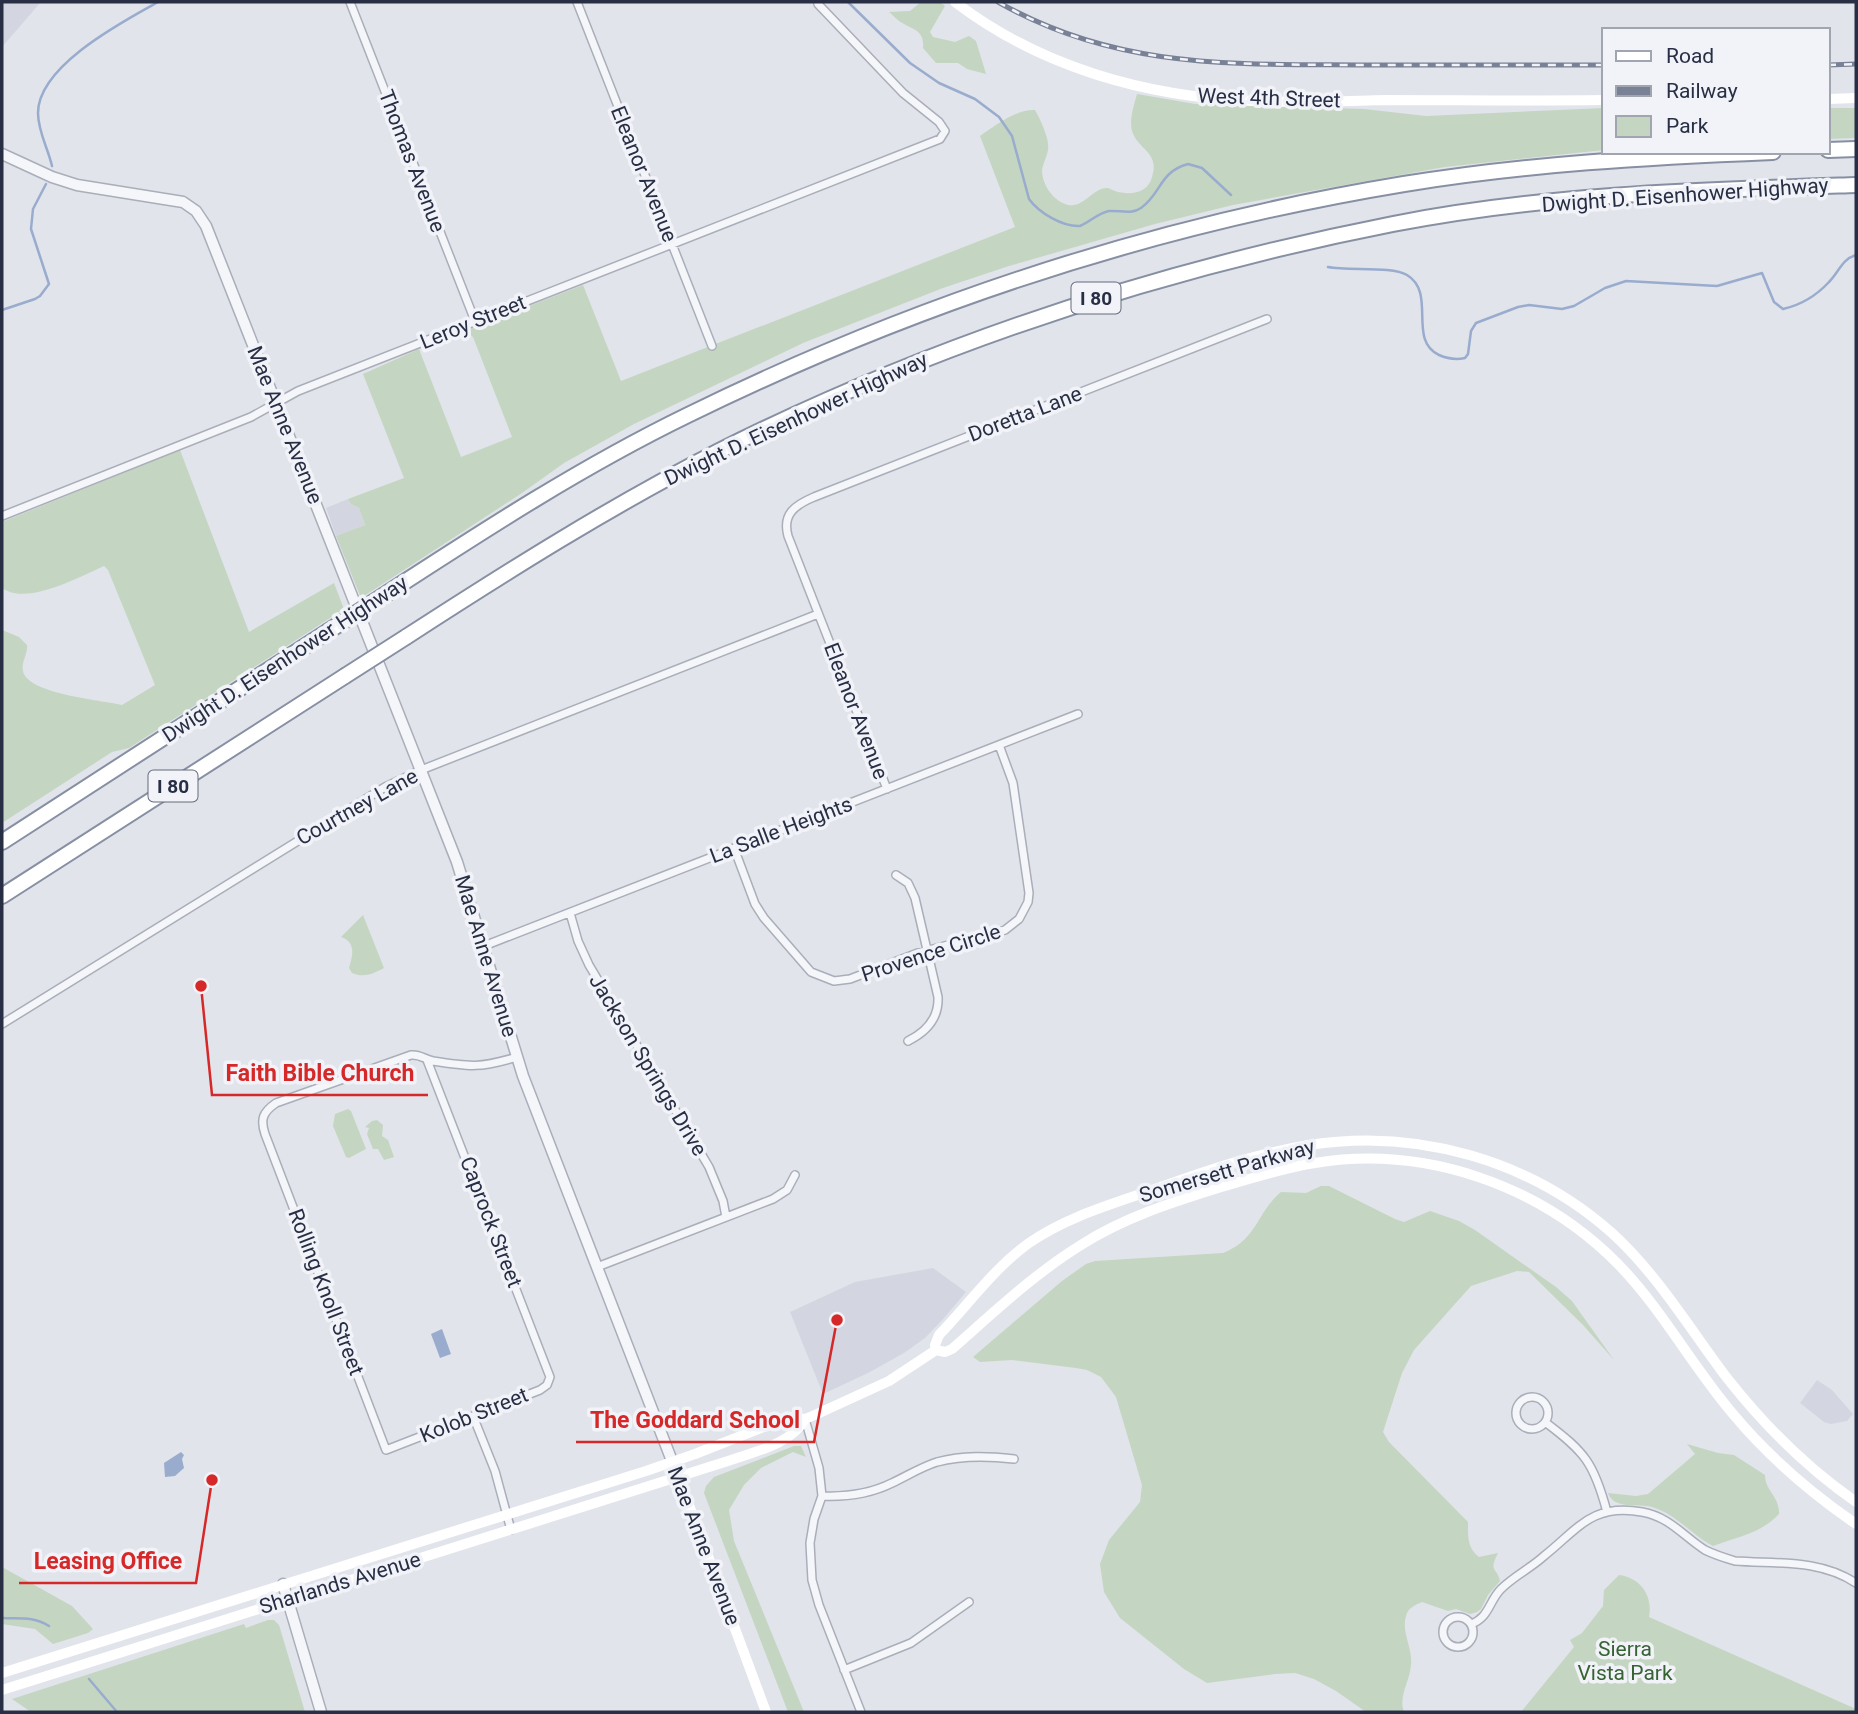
<svg xmlns="http://www.w3.org/2000/svg" width="1858" height="1714" font-family="Roboto,sans-serif">
<style>
.built{fill:#d3d6e0}
.green{fill:#c4d6c2}
.water{fill:#99acce}
.lines{fill:none;stroke-linecap:round;stroke-linejoin:round}
.stream{stroke:#99acce;stroke-width:2.5}
.minor-casing{stroke:#aaaeb9;stroke-width:10}
.tertiary-casing{stroke:#aaaeb9;stroke-width:13}
.motorway-casing{stroke:#878fa3;stroke-width:18}
.minor{stroke:#f5f6f9;stroke-width:7}
.tertiary{stroke:#f5f6f9;stroke-width:10}
.secondary{stroke:#fff;stroke-width:10}
.motorway{stroke:#fff;stroke-width:14}
.rail-casing{stroke:#798196;stroke-width:5}
.rail{stroke:#f1f3f8;stroke-width:2.5;stroke-dasharray:8;stroke-linecap:butt}
.motorway-bridge-casing{stroke:#878fa3;stroke-width:18;stroke-linecap:butt}
.motorway-bridge{stroke:#fff;stroke-width:14}
.labels{text-anchor:middle;dominant-baseline:central;stroke-width:7;stroke-linejoin:round;paint-order:stroke}
.shield{fill:#f1f3f8;stroke:#646a7b;stroke-width:2}
.shield-label{font-size:19px;font-weight:bold;fill:#282f45}
.street-label{font-size:21px;fill:#282f45;stroke:#f1f3f8}
.park-label{font-size:21px;fill:#376234;stroke:#f1f3f8}
.leader{fill:none;stroke:#d62828;stroke-width:2.5}
.callout-dot{fill:#d62828;stroke:#f1f3f8;stroke-width:2.5}
.callout-label{font-size:23px;text-anchor:middle;font-weight:bold;fill:#d62828;stroke:#f1f3f8;stroke-width:7;stroke-linejoin:round;paint-order:stroke}
</style>
<rect width="100%" height="100%" fill="#e1e4eb"/>
<path class="built" d="M 2,2 L 41,2 L 2,47 Z
M 348,499 L 351,504 L 359,508 L 365,525 L 336,536 L 326,508 Z
M 933,1268 L 966,1292 L 944,1318 L 925,1338 L 904,1353 L 868,1373 L 823,1394 L 790,1312 L 855,1282 Z
M 1817,1380 L 1832,1390 L 1853,1414 L 1847,1421 L 1831,1424 L 1824,1422 L 1800,1403 Z"/>
<path class="green" d="M 921,2 L 940,2 L 945,6 L 930,32 L 933,37 L 955,42 L 969,36 L 976,41 L 986,74 L 967,69 L 958,63 L 936,63 L 923,48 C 925,28 910,30 898,20 C 895,18 892,14 889,12 L 910,11 Z
M 1137,94 L 1195,104 L 1364,109 L 1426,116 L 1604,108 L 1604,150 L 1445,167 L 1233,205 L 1155,224 L 1009,266 L 943,288 L 803,343 L 634,424 L 564,463 L 522,493 L 361,598 L 336,536 L 365,525 L 359,508 L 351,504 L 348,499 L 404,478 L 363,374 L 419,349 L 461,457 L 512,437 L 473,337 L 465,331 L 583,285 L 621,381 L 1015,227 L 980,136 C 995,126 1016,109 1035,110 C 1040,119 1050,139 1048,150 C 1047,157 1043,163 1042,170 C 1042,184 1052,199 1065,204 C 1083,211 1092,187 1108,188 C 1111,189 1114,191 1118,192 C 1132,195 1148,193 1152,177 C 1160,152 1138,150 1132,131 C 1129,120 1134,105 1137,94 Z
M 1828,108 L 1856,108 L 1856,138 L 1828,139 Z
M 180,450 L 249,632 L 334,583 L 344,609 L 129,748 L 112,752 L 2,823 L 2,630 L 19,637 L 27,645 C 28,654 21,662 23,671 C 27,694 101,700 122,705 L 155,685 L 108,570 L 104,566 C 79,577 27,606 2,588 L 2,522 Z
M 363,915 L 384,968 C 373,974 364,978 352,973 L 349,968 C 353,955 356,942 341,937 Z
M 348,1109 L 351,1111 L 366,1149 L 349,1158 L 346,1157 L 333,1126 L 335,1114 Z
M 377,1120 L 383,1125 L 382,1136 L 388,1140 L 394,1157 L 384,1160 L 378,1149 L 373,1149 L 367,1134 L 369,1128 L 365,1127 L 372,1121 Z
M 1321,1186 L 1329,1186 L 1395,1219 L 1404,1222 L 1430,1211 L 1459,1221 L 1475,1230 L 1556,1287 L 1572,1301 L 1614,1360 L 1583,1325 L 1529,1272 L 1517,1271 L 1471,1286 L 1414,1350 L 1402,1373 L 1383,1432 L 1389,1442 L 1468,1522 C 1468,1537 1467,1547 1479,1557 L 1498,1553 C 1488,1573 1497,1566 1500,1581 L 1488,1595 L 1481,1609 L 1477,1612 L 1470,1614 L 1456,1609 L 1448,1611 L 1422,1602 C 1415,1605 1408,1608 1406,1616 C 1401,1632 1413,1648 1411,1665 C 1410,1681 1398,1696 1404,1712 L 1366,1712 L 1336,1691 L 1314,1679 L 1295,1673 L 1275,1674 L 1207,1683 L 1184,1669 L 1120,1618 L 1104,1592 L 1100,1564 L 1109,1540 L 1140,1502 L 1142,1485 L 1116,1397 L 1101,1377 L 1087,1370 L 1076,1368 L 1012,1360 L 980,1362 L 973,1357 L 1062,1281 L 1086,1264 L 1095,1261 L 1223,1253 C 1258,1239 1256,1213 1281,1192 L 1306,1193 Z
M 1687,1444 L 1718,1453 L 1734,1455 L 1765,1475 C 1765,1491 1780,1497 1779,1514 C 1760,1534 1737,1537 1713,1546 C 1690,1534 1678,1515 1652,1507 C 1637,1503 1614,1510 1608,1493 L 1636,1496 L 1648,1494 L 1695,1454 Z
M 794,1446 L 801,1446 L 806,1457 L 793,1452 L 761,1468 L 744,1485 L 729,1510 L 734,1541 L 804,1712 L 788,1712 L 704,1493 L 706,1486 L 714,1477 Z
M 2,1567 L 72,1606 L 93,1629 L 88,1633 L 53,1644 L 35,1629 L 2,1624 Z
M 1619,1575 C 1641,1578 1653,1596 1649,1617 L 1856,1709 L 1856,1712 L 1521,1712 L 1574,1647 L 1570,1640 L 1582,1633 L 1603,1606 L 1604,1590 Z
M 268,1620 L 274,1620 L 279,1625 L 305,1712 L 31,1712 L 12,1699 L 244,1624 L 246,1628 Z"/>
<path class="water" d="M 442,1329 L 451,1354 L 440,1358 L 431,1334 Z
M 181,1452 L 184,1455 L 182,1459 L 184,1468 L 175,1476 L 165,1477 L 164,1463 Z"/>
<g class="lines">
<path class="stream" d="M 848,2 L 910,63 L 939,83 L 975,99 L 999,117 L 1012,136 L 1029,199 C 1039,213 1063,227 1080,226 C 1090,222 1098,213 1109,211 C 1120,210 1131,215 1141,208 C 1162,193 1159,172 1188,164 L 1202,168 L 1231,195
M 52,166 C 48,148 38,132 38,113 C 38,66 122,22 158,2
M 1328,267 C 1349,271 1392,266 1407,275 C 1437,293 1407,340 1439,355 C 1448,359 1456,360 1465,358 L 1468,354 L 1471,331 L 1476,323 L 1518,307 L 1529,305 L 1562,309 L 1574,306 L 1605,288 L 1626,281 L 1717,286 L 1762,273 L 1774,302 L 1783,309 C 1801,305 1816,296 1829,282 C 1839,272 1842,259 1856,255
M 2,310 L 35,299 L 40,296 L 49,284 L 31,229 L 33,209 L 46,184
M 2,1618 C 19,1619 33,1616 49,1626
M 89,1679 L 117,1712"/>
<g class="minor-casing">
<path id="minor" d="M 350,2 L 475,321
M 577,2 L 712,346
M 2,516 L 251,417 L 298,391 L 940,139 L 945,131 L 939,122 L 903,93 L 818,4
M 887,789 L 788,536 C 782,514 795,505 814,497 L 1267,319
M 734,848 L 755,904 L 764,918 L 811,972 L 834,981 L 850,979 L 918,953 L 1005,930 L 1019,919 L 1028,902 L 1029,893 L 1013,783 L 999,745
M 896,875 L 908,883 L 915,898 L 938,997 C 939,1018 926,1032 908,1041
M 570,913 L 578,941 L 589,965 L 709,1167 L 723,1201 L 726,1217
M 484,946 L 1078,714
M 2,1024 L 385,787 L 421,770 L 818,614
M 427,1060 L 550,1377 L 547,1385 L 540,1390 L 386,1450 L 265,1134 C 260,1119 263,1112 276,1103 L 411,1055 C 420,1054 424,1059 433,1061 C 471,1067 480,1068 517,1057
M 597,1267 L 773,1199 L 787,1190 L 795,1175
M1516 1413a16 16 0 1 1 32 0a16 16 0 1 1-32 0Z
M 473,1416 L 495,1471 L 511,1530
M 805,1419 L 819,1468 L 822,1496 L 814,1519 L 810,1543 L 812,1580 L 819,1605 L 861,1712
M 1545,1422 C 1585,1452 1594,1463 1607,1512
M 822,1496 C 847,1497 870,1494 892,1483 C 907,1476 921,1467 937,1462 C 963,1455 988,1456 1014,1459
M1443 1632a15 15 0 1 1 30 0a15 15 0 1 1-30 0Z
M 1471,1624 C 1489,1618 1489,1601 1501,1589 C 1514,1576 1531,1568 1544,1556 C 1578,1529 1592,1503 1642,1512 C 1670,1517 1683,1536 1705,1550 C 1715,1555 1725,1558 1735,1561 C 1778,1564 1819,1559 1856,1583
M 844,1670 L 911,1643 L 969,1602"/>
</g>
<g class="tertiary-casing">
<path id="tertiary" d="M 2,154 L 52,177 L 77,185 L 183,202 L 196,211 L 206,226 L 457,862 L 523,1076 L 672,1461
M 283,1584 L 321,1712"/>
</g>
<g class="motorway-casing">
<path id="motorway" d="M 1828,150 L 1856,149
M 389,592 C 486,529 583,466 688,415 C 914,304 1155,225 1404,184 C 1526,164 1649,157 1773,152
M 406,637 C 508,571 611,506 719,451 C 933,344 1159,270 1393,224 C 1546,194 1701,190 1856,185
M 2,842 L 327,632
M 2,896 L 345,676"/>
</g>
<use href="#minor" class="minor"/>
<use href="#tertiary" class="tertiary"/>
<path class="secondary" d="M 955,2 C 1040,67 1146,97 1253,101 C 1297,103 1342,101 1386,100 C 1459,100 1531,101 1604,100
M 1828,99 L 1856,98
M 936,1350 L 935,1345 L 939,1335 C 969,1304 993,1269 1029,1243 C 1068,1216 1113,1204 1158,1188 C 1206,1171 1258,1153 1309,1145 C 1417,1128 1530,1160 1612,1233 C 1658,1275 1690,1329 1727,1378 C 1764,1425 1807,1468 1856,1502
M 676,1470 L 766,1712
M 2,1673 L 646,1471 L 695,1454 L 789,1417 L 805,1419 L 817,1414 L 889,1381 L 936,1350 L 945,1352 L 952,1349 C 993,1313 1034,1274 1081,1245 C 1123,1218 1170,1203 1218,1188 C 1250,1179 1282,1168 1315,1163 C 1425,1145 1540,1185 1618,1264 C 1662,1309 1692,1366 1733,1414 C 1768,1456 1811,1493 1856,1524
M 2,1690 L 728,1461 C 753,1452 792,1444 805,1419"/>
<use href="#motorway" class="motorway"/>
<g class="rail-casing">
<path id="rail" d="M 998,2 C 1116,69 1230,64 1360,65 C 1441,65 1523,65 1604,65
M 1828,65 L 1856,64"/>
</g>
<use href="#rail" class="rail"/>
<g class="motorway-bridge-casing">
<path id="motorway-bridge" d="M 327,632 L 389,592
M 345,676 L 406,637"/>
</g>
<use href="#motorway-bridge" class="motorway-bridge"/>
</g>
<g class="labels">
<g class="shield">
<rect x="1071.5" y="282.5" width="49" height="31" rx="5"/>
<rect x="148.5" y="770.5" width="49" height="31" rx="5"/>
</g>
<g class="shield-label">
<text x="1096" y="298">I 80</text>
<text x="173" y="786">I 80</text>
</g>
<g class="street-label">
<text transform="translate(1269 98) rotate(2)">West 4th Street</text>
<text transform="translate(412 161) rotate(69)">Thomas Avenue</text>
<text transform="translate(644 174) rotate(68)">Eleanor Avenue</text>
<text transform="translate(1685 195) rotate(-4)">Dwight D. Eisenhower Highway</text>
<text transform="translate(473 322) rotate(-22)">Leroy Street</text>
<text transform="translate(1025 414) rotate(-21)">Doretta Lane</text>
<text transform="translate(796 419) rotate(-25)">Dwight D. Eisenhower Highway</text>
<text transform="translate(285 425) rotate(68)">Mae Anne Avenue</text>
<text transform="translate(285 659) rotate(-33)">Dwight D. Eisenhower Highway</text>
<text transform="translate(856 711) rotate(69)">Eleanor Avenue</text>
<text transform="translate(357 807) rotate(-29)">Courtney Lane</text>
<text transform="translate(781 830) rotate(-21)">La Salle Heights</text>
<text transform="translate(931 953) rotate(-18)">Provence Circle</text>
<text transform="translate(486 956) rotate(73)">Mae Anne Avenue</text>
<text transform="translate(648 1065) rotate(59)">Jackson Springs Drive</text>
<text transform="translate(1227 1171) rotate(-16)">Somersett Parkway</text>
<text transform="translate(491 1222) rotate(69)">Caprock Street</text>
<text transform="translate(326 1292) rotate(69)">Rolling Knoll Street</text>
<text transform="translate(474 1415) rotate(-22)">Kolob Street</text>
<text transform="translate(704 1546) rotate(69)">Mae Anne Avenue</text>
<text transform="translate(340 1583) rotate(-17)">Sharlands Avenue</text>
</g>
<g class="park-label">
<text x="1625" y="1649">Sierra<tspan x="1625" dy="24">Vista Park</tspan></text>
</g>
</g>
<path class="leader" d="M201 986L212 1095H428M837 1320L814 1442H576M212 1480L196 1583H19"/>
<g class="callout-dot">
<circle cx="201" cy="986" r="7"/>
<circle cx="837" cy="1320" r="7"/>
<circle cx="212" cy="1480" r="7"/>
</g>
<g class="callout-label">
<text x="320" y="1081">Faith Bible Church</text>
<text x="695" y="1428">The Goddard School</text>
<text x="108" y="1569">Leasing Office</text>
</g>
<rect width="1858" height="1714" fill="none" stroke="#282f45" stroke-width="7"/>
<rect x="1602" y="28" width="228" height="126" fill="#f1f3f8" stroke="#a1a5b0" stroke-width="2"/>
<rect x="1616" y="51" width="35" height="10" fill="#ffffff" stroke="#a1a5b0" stroke-width="2"/>
<text x="1666" y="63" font-size="21" fill="#282f45">Road</text>
<rect x="1616" y="86" width="35" height="10" fill="#798196" stroke="#a1a5b0" stroke-width="2"/>
<text x="1666" y="98" font-size="21" fill="#282f45">Railway</text>
<rect x="1616" y="116" width="35" height="21" fill="#c4d6c2" stroke="#a1a5b0" stroke-width="2"/>
<text x="1666" y="133" font-size="21" fill="#282f45">Park</text>
</svg>
